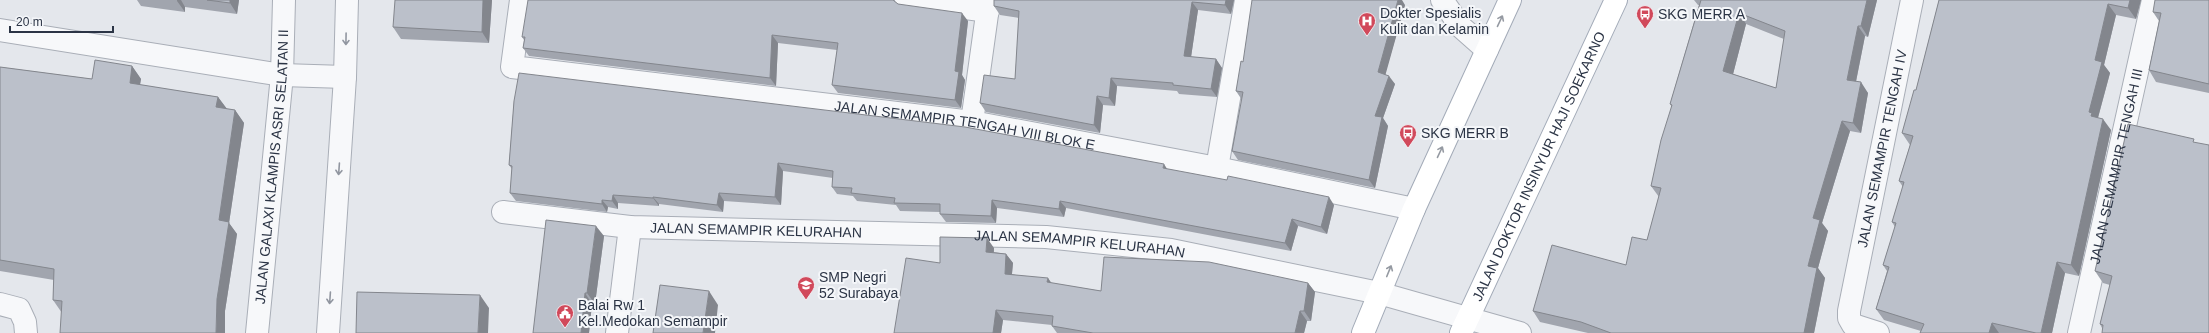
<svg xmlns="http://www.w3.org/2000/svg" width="2209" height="333" font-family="Helvetica,sans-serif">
<rect width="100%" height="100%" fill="#e4e7ec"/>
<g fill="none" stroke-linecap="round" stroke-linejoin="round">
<g stroke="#a9aeb7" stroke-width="24">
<g id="street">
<path id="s1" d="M521 0 512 67 972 122 1217 168 1414 209"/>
<path d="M906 0 988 11"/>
<path d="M1442 0 1461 27 1487 50"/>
<path d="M0 30 282 75 345 77"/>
<path d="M972 122 989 0"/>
<path d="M1217 168 1246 0"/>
<path id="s2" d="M503 212 630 227 1046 237 1171 250 1379 293 1520 333"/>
<path d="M0 304 19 309 25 322 26 333"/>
<path id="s3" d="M257 333 282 75 284 0"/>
<path d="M328 333 345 77 347 0"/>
<path d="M617 333 630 227"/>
<path id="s4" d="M1878 333 1853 325 1849 318V311L1912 0"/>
<path id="s5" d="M2079 333 2153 0"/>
</g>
</g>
<g stroke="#a3abb8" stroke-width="24">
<g id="primary">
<path d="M1363 333 1414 209 1510 0"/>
<path id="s6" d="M1461 333 1616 0"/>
</g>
</g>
<use href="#street" stroke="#f7f8fa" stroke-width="22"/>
<use href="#primary" stroke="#fff" stroke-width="22"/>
</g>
<path fill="#a1a5ae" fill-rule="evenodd" d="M137 0H239L237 14 185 7V12L141 6Z
M492 0 489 43 401 39 393 27Z
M994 0H1234L1231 14 1198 10 1191 57 1216 59 1222 68 1217 97 1179 94 1177 91 1117 86 1115 106 1103 105 1100 133 986 112 980 103 1015 79 1019 18 1000 15 994 6Z
M1694 0H1877L1868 37 1865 36 1856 82 1868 93 1861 133 1850 131 1822 223 1828 231 1818 268 1825 278 1814 333H1588L1540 322 1533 311 1626 265 1647 240 1659 197 1651 186 1672 107 1670 104 1699 5H1698ZM1746 24 1784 39 1776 88 1733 74Z
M1939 0H2141L2136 19 2116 15 2104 65 2110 73 2098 118 2111 130 2079 276 2065 273 2052 333H1920L1921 331 1884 320 1876 309 1887 271 1883 265 1895 227 1892 222 1903 187 1899 181 1910 145 1902 133 1916 90Z
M2209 0V93L2156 82 2149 70 2159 21 2153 12Z
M894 1 898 4 968 21 962 75 965 80 961 108 838 93 832 85 837 50 778 43 776 86 529 56 523 48 524 40 522 37Z
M1405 5 1385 74 1395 84 1383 118 1388 126 1375 188 1238 160 1232 151 1242 100 1236 91 1243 62Z
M132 66 141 79 140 85 218 97 227 109 235 110 244 123 229 223 237 234 225 311 62 313 53 300 54 280 0 271V67L92 79Z
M514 101 1167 169 1334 205 1327 234 1298 226 1291 251 1066 208 1064 217 997 208 996 223 946 222 940 214V212L900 211 896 205 857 201 853 196 837 194 832 187 833 178 783 171 781 205 724 201 723 212 659 204V206L618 203V209L608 207 607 212 516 201 510 193 512 169 509 165Z
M2194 139 2102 328 2100 324 2110 285 2103 283 2095 271Z
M604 236 595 304H592L589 333H533Z
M994 248V252L1006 254 1013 263 1012 274 1051 283 1101 291 1308 283 1315 292 1311 321H1307L1304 333H1057L1052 326V325L1003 320 1001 333H894L940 263Z"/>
<path fill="#83868d" d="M177 0H181L185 7V12L177 1Z
M230 0H239L237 14 230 3Z
M483 0H492L489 43 482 32Z
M1226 0H1234L1231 14 1225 5Z
M1398 0H1402L1405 5 1384 80 1378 72Z
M1867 0H1877L1868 37 1861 26Z
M2130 0H2141L2136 19 2128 8Z
M1192 2 1198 10 1190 64 1184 56Z
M2108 4 2116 15 2104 65 2110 73 2097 121 2091 116 2089 112 2095 60Z
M962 13 968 21 962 75 965 80 961 108 955 100V71Z
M1739 13 1746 24 1731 82 1723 71Z
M1858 26 1865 36 1854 91 1847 80Z
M772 35 778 43 776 86 770 78Z
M1216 59 1222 68 1217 97 1211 89Z
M132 66 141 79 138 95 130 83Z
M1389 76 1395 84 1383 118 1388 126 1375 188 1369 180 1375 116Z
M1111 78 1117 86 1115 106 1109 98Z
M1861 82 1868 93 1861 133 1853 123Z
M1097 96 1103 105 1100 133 1094 125Z
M218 97 227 109 216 107Z
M235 110 244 123 229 223 237 234 225 311V333H216L219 220Z
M2103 119 2111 130 2079 276 2071 265Z
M1842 121 1850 131 1822 223 1828 231 1818 268 1825 278 1814 333H1804L1808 266 1813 218Z
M778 163 783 171 781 205 775 197Z
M1164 164 1169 172 1163 168Z
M719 193 724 201 723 212 717 205Z
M613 195 618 203V209L612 201Z
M653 197 659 204V206L653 198Z
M1329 197 1334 205 1327 234 1321 227Z
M602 200 608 207 607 212 602 204Z
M992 200 997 208 996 223 991 216Z
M1060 201 1066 208 1064 217 1059 209Z
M1292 219 1298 226 1291 251 1285 243Z
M596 226 604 236 595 304 587 293Z
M987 238 994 248 993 261 986 252Z
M1006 254 1013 263 1011 283 1005 274Z
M2057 262 2065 273 2052 333H2041Z
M1048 278 1055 288 1047 282Z
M1308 283 1315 292 1311 321 1304 311Z
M709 291 718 305 715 333H703Z
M585 293 592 304 589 333H581Z
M480 295 489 308 488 333H478Z
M996 310 1003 320 1001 333H993Z
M1300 311 1307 321 1304 333H1295Z
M1992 323 1999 333H1989Z"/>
<path fill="#bbc0ca" stroke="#83868d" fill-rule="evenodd" d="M207 0H230V3Z
M395 0H483L482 32 393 27Z
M528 0H893L898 4 962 13 955 71 959 72 955 100 832 85 838 43 772 35 770 78 523 48 525 37H522Z
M994 0H1226L1225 5 1192 2 1184 56 1216 59 1211 89 1173 85V83L1111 78 1109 98 1097 96 1094 125 980 103 984 75 1015 79 1019 11 994 6Z
M1252 0H1398L1378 72 1389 76 1375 116 1382 117 1369 180 1232 151 1243 92 1236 91 1241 61 1243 62Z
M1701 0H1867L1861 26H1858L1847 80 1861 82 1853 123 1842 121 1813 218 1820 220 1808 266 1817 268 1804 333H1611L1581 322 1533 311 1552 245 1626 265 1632 237 1647 240 1661 188 1651 186 1661 140 1672 105 1670 104ZM1739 13 1785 31 1776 88 1723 71Z
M1939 0H2130L2128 8 2108 4 2095 60 2102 62 2089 112 2092 113 2091 116 2103 119 2071 265 2057 262 2041 333H2036L1992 323 1989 333H1920L1924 324 1876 309 1889 267 1883 265 1896 223 1892 222 1904 182 1899 181 1913 136 1902 133 1914 90H1916Z
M2155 0H2209V84L2149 70 2161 13 2153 12Z
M95 60 132 66 130 83 218 97 216 107 235 110 219 220 229 222 217 299 216 333H60L62 301 53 300 54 269 0 260V67L92 79Z
M519 73 965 127 1164 164 1163 168 1227 180 1228 176 1329 197 1321 227 1292 219 1285 243 1060 201 1059 209 992 200 991 216 940 214V204L894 203 895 198 851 193 852 188 832 187 833 171 778 163 775 197 719 193 717 205 653 197V198L613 195 612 201 602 200V204L510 193 512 166 509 165 514 101Z
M2128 124 2194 139 2193 142 2209 145V333H2102L2103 325 2100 324 2112 276 2095 271Z
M546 220 596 226 587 293H585L581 333H533Z
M940 237 987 238 986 252 1006 254 1005 274 1048 278 1047 282 1101 291 1104 257 1209 262 1308 283 1304 311H1300L1295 333H1093L1052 326 1053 316 996 310 993 333H894L906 258 940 263Z
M660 285 709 291 703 333H653Z
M357 292 480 295 478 333H356Z"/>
<defs><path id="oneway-shaft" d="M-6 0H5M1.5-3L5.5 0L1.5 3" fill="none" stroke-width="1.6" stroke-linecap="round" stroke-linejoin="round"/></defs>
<g stroke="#959aa2">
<use href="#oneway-shaft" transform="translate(1500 21) rotate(-65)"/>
<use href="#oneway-shaft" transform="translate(1440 152) rotate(-65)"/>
<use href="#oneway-shaft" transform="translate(1389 271) rotate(-68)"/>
</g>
<g stroke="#9196a0">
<use href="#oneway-shaft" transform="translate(346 39) rotate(91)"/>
<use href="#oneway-shaft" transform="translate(339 169) rotate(94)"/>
<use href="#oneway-shaft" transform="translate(330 298) rotate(94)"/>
</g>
<defs>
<g id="bus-pin" transform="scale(0.9)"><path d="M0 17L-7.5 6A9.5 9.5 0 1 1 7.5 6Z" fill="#d1495b" stroke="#f4f6f9"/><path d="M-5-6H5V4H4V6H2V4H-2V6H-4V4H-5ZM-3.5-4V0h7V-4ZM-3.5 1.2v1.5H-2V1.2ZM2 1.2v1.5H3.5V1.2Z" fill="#fff"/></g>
<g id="hospital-pin" transform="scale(0.9)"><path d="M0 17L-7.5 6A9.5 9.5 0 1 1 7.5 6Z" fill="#d1495b" stroke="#f4f6f9"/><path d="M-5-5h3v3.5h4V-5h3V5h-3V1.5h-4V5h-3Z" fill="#fff"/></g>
<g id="school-pin" transform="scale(0.9)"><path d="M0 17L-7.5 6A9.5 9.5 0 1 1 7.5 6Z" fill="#d1495b" stroke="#f4f6f9"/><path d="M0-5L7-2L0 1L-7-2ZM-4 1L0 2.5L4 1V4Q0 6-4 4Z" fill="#fff"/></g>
<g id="civic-pin" transform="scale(0.9)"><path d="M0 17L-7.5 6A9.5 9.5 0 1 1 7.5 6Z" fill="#d1495b" stroke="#f4f6f9"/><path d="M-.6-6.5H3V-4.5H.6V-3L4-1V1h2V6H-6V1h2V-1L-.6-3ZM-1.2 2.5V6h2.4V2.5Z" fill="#fff"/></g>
</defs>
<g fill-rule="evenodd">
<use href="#bus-pin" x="1645" y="14"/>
<use href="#hospital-pin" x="1367" y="21"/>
<use href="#bus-pin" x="1408" y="133"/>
<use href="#school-pin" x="806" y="285"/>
<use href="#civic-pin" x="565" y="313"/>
</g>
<g text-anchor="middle" stroke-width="4" stroke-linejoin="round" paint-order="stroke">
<g font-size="14" fill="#2b3445" stroke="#f4f6f9" text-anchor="start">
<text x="1380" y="18">Dokter Spesialis<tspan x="1380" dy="16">Kulit dan Kelamin</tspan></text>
<text x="1658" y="19">SKG MERR A</text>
<text x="1421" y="138">SKG MERR B</text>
<text x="819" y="282">SMP Negri<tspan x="819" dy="16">52 Surabaya</tspan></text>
<text x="578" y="310">Balai Rw 1<tspan x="578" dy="16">Kel.Medokan Semampir</tspan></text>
</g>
<g font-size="14" fill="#2b3445" stroke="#f4f6f9">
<text dy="5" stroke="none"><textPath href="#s1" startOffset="524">JALAN SEMAMPIR TENGAH VIII BLOK E</textPath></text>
<text dy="5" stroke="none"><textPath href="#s4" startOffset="207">JALAN SEMAMPIR TENGAH IV</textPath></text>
<text dy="5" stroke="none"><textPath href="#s6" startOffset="184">JALAN DOKTOR INSINYUR HAJI SOEKARNO</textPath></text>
<text dy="5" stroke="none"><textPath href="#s5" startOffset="171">JALAN SEMAMPIR TENGAH III</textPath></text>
<text dy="5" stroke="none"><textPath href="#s3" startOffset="167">JALAN GALAXI KLAMPIS ASRI SELATAN II</textPath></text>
<text dy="5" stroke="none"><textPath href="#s2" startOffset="254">JALAN SEMAMPIR KELURAHAN</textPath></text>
<text dy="5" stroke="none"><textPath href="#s2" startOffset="578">JALAN SEMAMPIR KELURAHAN</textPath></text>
</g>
</g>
<path d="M10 26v6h103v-6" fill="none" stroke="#2b3445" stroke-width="2"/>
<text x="16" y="26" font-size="12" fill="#2b3445" stroke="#f4f6f9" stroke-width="3" paint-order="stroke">20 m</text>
</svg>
